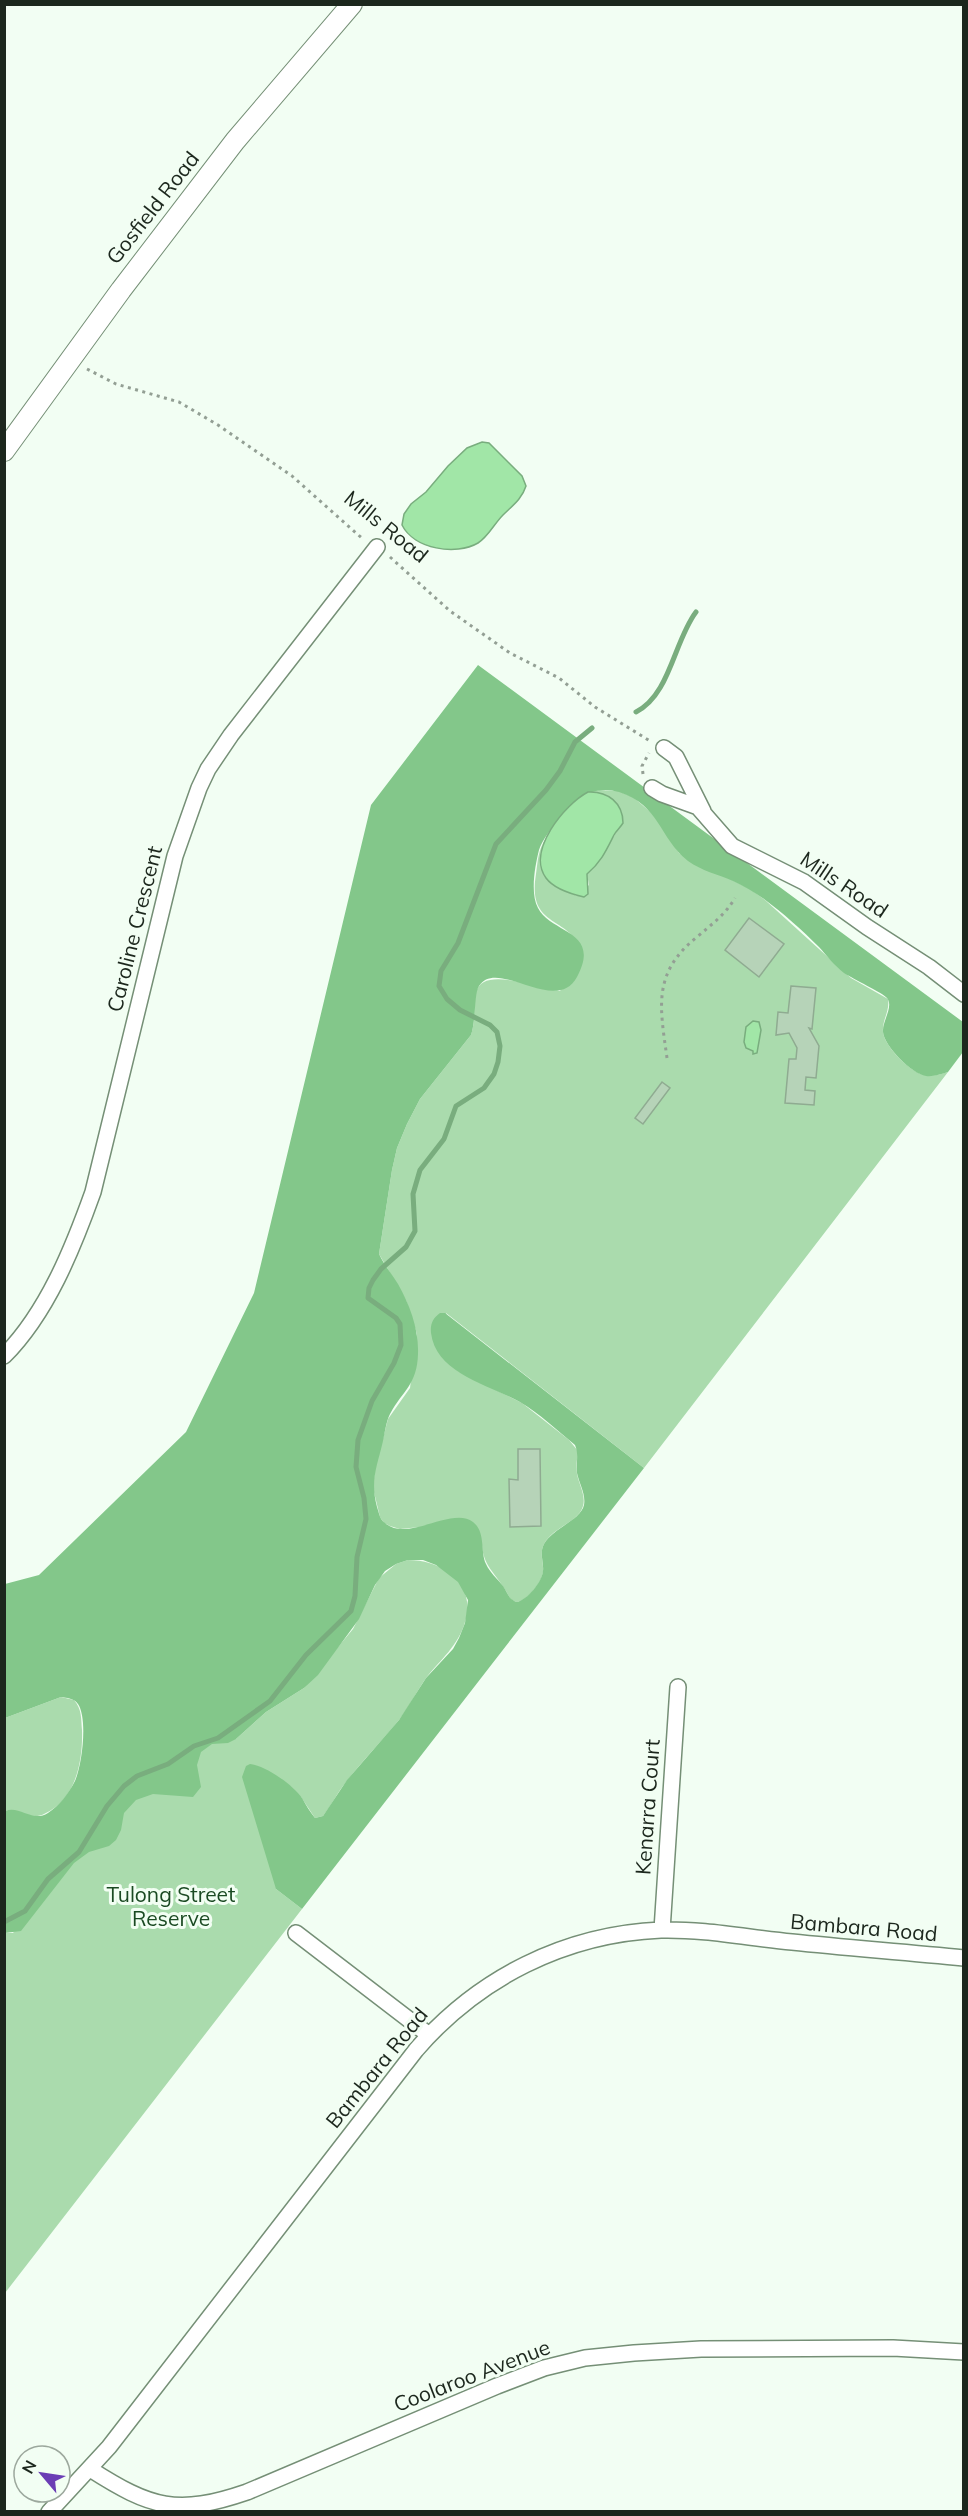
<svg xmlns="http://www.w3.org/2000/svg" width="968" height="2516" font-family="Mulish,sans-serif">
<rect width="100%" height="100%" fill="#f2fef3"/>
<path fill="#aadbad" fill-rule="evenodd" d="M599 790 618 791 633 797 655 816 679 853 750 889 765 900 851 978 888 999C890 1011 882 1020 883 1032 884 1046 911 1073 925 1075 932 1077 941 1074 948 1072L644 1468 446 1313 458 1371 522 1403 569 1440 578 1451C577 1459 576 1466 577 1474 579 1484 586 1496 583 1506 579 1522 553 1527 544 1544 539 1554 544 1562 543 1572 542 1582 527 1601 517 1602 509 1600 509 1595 504 1588 495 1573 483 1565 482 1545L420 1527 400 1529 390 1526 384 1523 380 1517 373 1488 375 1469 388 1419 410 1388 417 1334 406 1300 379 1254 392 1170 397 1148 407 1124 420 1099 471 1035C476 1020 473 1007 476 993 482 964 540 990 560 991L583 952C568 914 527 929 536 874 538 860 538 850 546 838 535 871 547 883 577 896L589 885 587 874C604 860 609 840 623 823L621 811 595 792H588ZM749 918 784 944 759 976 725 950Z
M408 1560C443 1560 477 1584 465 1622 458 1646 441 1659 426 1678 417 1691 409 1707 399 1720 382 1741 362 1761 346 1782 337 1793 331 1806 323 1816L315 1818 301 1797 276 1889 302 1909 5 2293V1933H13L214 1684 236 1739 266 1712 304 1688 353 1629 379 1578 396 1564Z
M61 1697 74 1700C82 1709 81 1719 82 1730 83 1761 76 1800 44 1814 31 1821 18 1808 5 1811V1718Z"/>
<path fill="#83c78a" d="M478 665 963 1022V1052L948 1072C941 1074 933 1077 926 1076 912 1074 884 1046 883 1032 882 1021 894 1007 887 998 883 993 853 979 844 973 834 965 827 956 819 947 802 930 783 913 764 899 754 892 744 886 733 881 717 874 702 871 688 861 659 838 660 805 619 792 593 784 573 800 558 819 552 828 542 840 539 850 535 866 530 893 538 908 551 934 602 930 577 977 556 1016 497 957 479 986 474 993 476 1021 471 1035L420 1099 407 1124 397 1148 392 1170 379 1254C384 1265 392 1274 398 1284 410 1305 419 1330 418 1354 417 1385 403 1390 390 1414 386 1422 385 1432 383 1441 377 1467 370 1480 377 1507 379 1513 380 1520 385 1523 407 1543 452 1506 473 1522 486 1532 480 1551 486 1564 490 1573 497 1578 503 1586 508 1593 508 1599 517 1602 527 1600 542 1582 543 1571 544 1561 539 1554 544 1544 553 1528 581 1520 584 1505 586 1494 579 1483 577 1473 576 1463 579 1454 575 1445 558 1431 539 1413 520 1402 490 1385 436 1374 431 1333 430 1324 433 1318 440 1313H445L644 1468 302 1909 276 1889 242 1777 246 1766 250 1764C266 1766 292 1784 302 1798 306 1805 310 1812 315 1818L323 1816 347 1780 399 1720 426 1678 453 1649 459 1638 465 1623 468 1600 458 1582 436 1565 423 1560H408L396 1564 385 1571 375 1585 359 1619 318 1675 304 1688 266 1712 236 1739 228 1743 212 1744 201 1752 197 1765 201 1787 193 1797 153 1794 136 1800 124 1813 121 1830 116 1840 109 1846 89 1852 74 1863 21 1931 5 1933V1811C20 1805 32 1823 48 1813 59 1806 69 1793 75 1781 82 1765 88 1719 78 1704 74 1698 67 1698 61 1697L5 1718V1584L39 1575 186 1432 254 1293 371 805Z"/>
<path fill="#a1e6a7" stroke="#79ad7e" stroke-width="1.5" d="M482 442 489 443 522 476 526 486C522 499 512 506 503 515 494 524 488 537 478 543 456 556 414 549 402 525L404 514 411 504 426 492 448 466 467 448Z
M588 792C608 791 623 803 623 823 620 828 616 831 614 835 606 851 601 862 587 874L588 894 584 897C571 894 554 889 546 878 526 851 565 804 588 792Z
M753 1021 759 1022 761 1030 757 1053 753 1054V1051L746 1048 744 1042 746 1027Z"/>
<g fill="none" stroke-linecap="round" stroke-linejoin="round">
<path stroke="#79ad7e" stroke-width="5" d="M636 712C670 695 674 641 696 612
M4 1922 25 1911 48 1879 79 1852 107 1806 124 1786 137 1776 168 1764 194 1746 218 1738 270 1701 306 1655 351 1611 355 1596 357 1557 366 1519 364 1498 356 1467 358 1440 372 1401 394 1363 401 1345 400 1324 396 1318 368 1298 369 1288 373 1280 381 1269 406 1247 415 1231 413 1194 420 1170 444 1139 456 1106 484 1088 494 1074 498 1062 500 1046 497 1032 490 1025 460 1010 447 999 439 986 441 971 458 943 496 844 546 790 560 771 575 742 592 728"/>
</g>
<path fill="#b6d3b8" stroke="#8fab91" stroke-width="1.5" d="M749 918 784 944 759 977 725 950Z
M791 986 816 988 812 1029 809 1028 819 1046 816 1078 806 1077 805 1090 815 1091 814 1105 785 1103 789 1059H796L797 1048 789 1033 776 1035 778 1012 788 1013Z
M662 1082 670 1088 643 1124 635 1118Z
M518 1449H540L541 1526 510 1527 509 1479 518 1480Z"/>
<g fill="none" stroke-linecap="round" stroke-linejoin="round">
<g stroke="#758f76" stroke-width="18">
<path id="minor" d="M664 748 676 757 703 811
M652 788 662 794 698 807 732 846 804 882 867 927 929 967 964 994
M4 1356C47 1313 73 1248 93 1192L175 856 199 788 208 769 231 735 377 547
M662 1930 678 1687
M296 1933 429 2035
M90 2469C151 2508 177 2516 247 2492L497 2386 544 2368 585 2358 634 2353 701 2349 893 2348 964 2352
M49 2512 109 2447 416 2050C478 1978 565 1934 661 1930 704 1929 749 1938 792 1942 849 1948 906 1952 964 1958"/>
</g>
<g stroke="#758f76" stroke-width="22">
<path id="tertiary" d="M4 451 121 290 235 141 352 4"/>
</g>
<path stroke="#939f94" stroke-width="3" stroke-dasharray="3 4.5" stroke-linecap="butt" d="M87 369 116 384 179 402 218 425 292 476 364 540
M390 557 450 611 510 653 559 678 595 707 650 741
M643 774 642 766 649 753
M667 1058C660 1007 652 973 697 937 712 924 725 915 735 898"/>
<use href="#minor" stroke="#fff" stroke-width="15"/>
<use href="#tertiary" stroke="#fff" stroke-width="20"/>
</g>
<g text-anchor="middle" stroke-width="6" stroke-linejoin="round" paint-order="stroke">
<g font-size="21" fill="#1c271d" stroke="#f2fef3">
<text transform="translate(153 208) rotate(-52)" y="7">Gosfield Road</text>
<text transform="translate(386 527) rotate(39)" y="7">Mills Road</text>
<text transform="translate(844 885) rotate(34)" y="7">Mills Road</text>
<text transform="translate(135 929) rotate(-76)" y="7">Caroline Crescent</text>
<text transform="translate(648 1807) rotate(-86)" y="7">Kenarra Court</text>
<text transform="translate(864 1928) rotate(5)" y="7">Bambara Road</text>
<text transform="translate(377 2068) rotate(-51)" y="7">Bambara Road</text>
<text transform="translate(472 2376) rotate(-21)" y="7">Coolaroo Avenue</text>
</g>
<g font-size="21" fill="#1a4a22" stroke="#f2fef3">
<text x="171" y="1902">Tulong Street<tspan x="171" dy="24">Reserve</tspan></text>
</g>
</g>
<rect width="968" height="2516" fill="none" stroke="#1c271d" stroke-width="12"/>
<g transform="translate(42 2474) rotate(299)"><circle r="28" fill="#f2fef3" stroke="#9ca89d" stroke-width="1.5"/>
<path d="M0-4.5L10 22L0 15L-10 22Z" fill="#6b3db5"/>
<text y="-9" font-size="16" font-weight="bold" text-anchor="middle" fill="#1c271d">N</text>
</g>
</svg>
